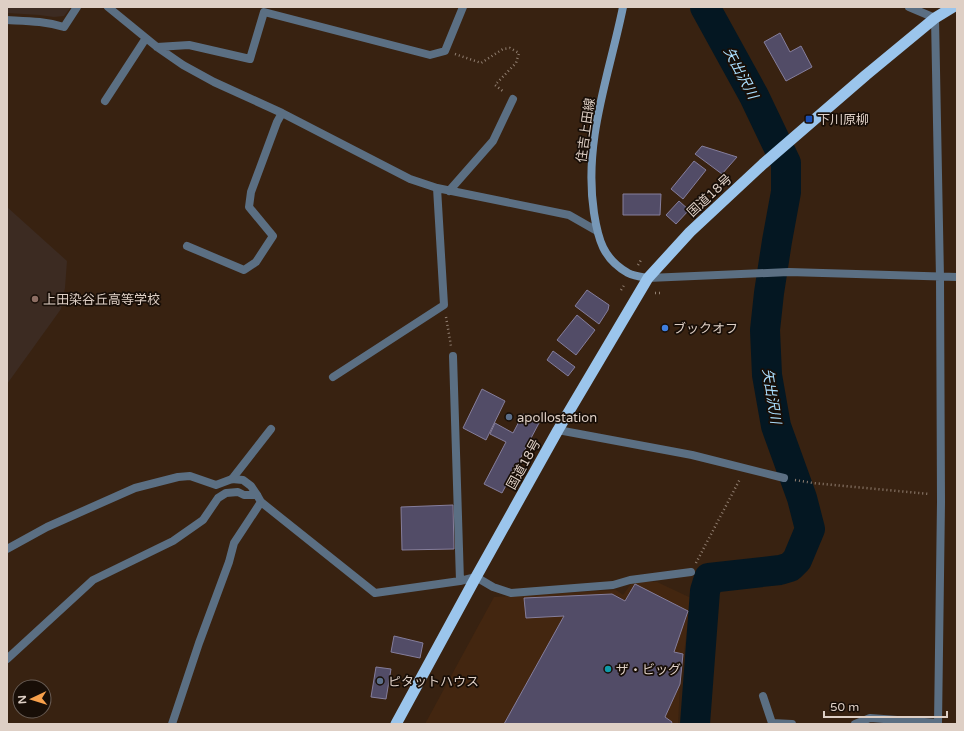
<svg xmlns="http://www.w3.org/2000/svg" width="964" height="731" font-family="'Varela Round','Noto Sans JP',sans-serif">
<rect width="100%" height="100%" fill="#382211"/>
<path fill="#432610" d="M633 581 657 582 691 598 680 684 678 724H425L494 597 616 590 623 595Z"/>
<path fill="#3c2b22" d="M7 7H71L64 16 54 17 39 15 7 13Z
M7 207 67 261 65 288 61 309 7 384Z"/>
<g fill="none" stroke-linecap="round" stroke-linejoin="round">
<path stroke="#041722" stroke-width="30" d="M695 724 705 591 709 578 780 570 790 567 797 560 810 529 802 498 776 426 767 375 765 330 769 293 777 241 786 192V163L754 96 705 7"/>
</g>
<path fill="#524c67" stroke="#857e9c" d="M780 33 790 52 801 46 812 67 786 81 764 42Z
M702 146 737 157 722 174 695 154Z
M694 161 706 170 683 199 671 189Z
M623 194H661L660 215H623Z
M679 201 689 210 676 224 666 215Z
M587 290 609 305 608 310 599 324 575 306Z
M577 315 595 330 576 355 557 340Z
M553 351 575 367 568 376 547 360Z
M482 389 505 401 486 440 463 428Z
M523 414 539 423 502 493 484 484 506 442 490 434 495 423 513 433Z
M453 505 454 549 402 550 401 507Z
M635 584 688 611 674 652 683 654 680 684 665 717 672 722 671 724H504L564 616 526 618 524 598 612 594 625 601Z
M394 636 423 643 420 658 391 652Z
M376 667 391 669 386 699 371 697Z"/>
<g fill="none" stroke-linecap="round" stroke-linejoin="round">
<path stroke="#917f71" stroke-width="2.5" stroke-dasharray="1 3" stroke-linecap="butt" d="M455 54 481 63 503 49 510 48 519 53 516 63 495 85 504 92
M638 265 641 260
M621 290 625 284
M655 293H662
M446 317 451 346
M795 480 813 483 929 494
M696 563 740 479"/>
<path stroke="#5b6f83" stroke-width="8" d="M7 549 47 527 135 488 178 477 190 476 216 485 232 479 243 480 251 486 257 495
M476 577 493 587 511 593 613 585 630 580 691 572"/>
<path stroke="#5b6f83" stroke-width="8" d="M108 7 157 47 183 65 214 82 282 113 410 179 437 188 569 215 597 231
M909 7 935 18 940 278 941 502 938 724
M7 20C26 21 45 21 64 27L77 7
M157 47 189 45 250 59 264 12 430 55 445 51 463 7
M105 101 146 38
M449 191 493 141 513 99
M187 246 244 270 256 262 273 236 249 207 251 192 277 122 282 113
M648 278 789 272 957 277
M453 356 460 581
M333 377 444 305 437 188
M558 430 692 455 784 478
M232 479 271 429
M7 659 93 580 173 541 203 520 218 498 226 493 238 492 244 495H257L261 502 375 593 460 581 476 577
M763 696 772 723 792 724
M172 724 199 643 229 562 234 543 261 502
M855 724 870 718 938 723"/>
<path stroke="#7798b7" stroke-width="8" d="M623 7C609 76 583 141 594 213 598 239 603 259 628 273 634 276 642 277 648 278"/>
<path stroke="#9bc5ec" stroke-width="11" d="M396 724 476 577 558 430 648 278 690 232 763 164 866 75 935 18 953 7"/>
</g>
<rect fill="#1a4fb4" stroke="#180e07" stroke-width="1.5" x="805" y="115" width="8" height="8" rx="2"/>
<circle fill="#8d6e63" stroke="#180e07" stroke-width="1.5" cx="35" cy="299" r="4"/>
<circle fill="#3f7fe0" stroke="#180e07" stroke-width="1.5" cx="665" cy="328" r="4"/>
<g fill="#5c6f8a" stroke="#180e07" stroke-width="1.5">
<circle cx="509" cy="417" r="4"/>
<circle cx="380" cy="681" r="4"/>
</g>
<circle fill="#0f9aa8" stroke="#180e07" stroke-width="1.5" cx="608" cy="669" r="4"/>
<g text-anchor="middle" stroke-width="3.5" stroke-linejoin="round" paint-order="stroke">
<g font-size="13" fill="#decfc5" stroke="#180e07" text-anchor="start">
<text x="817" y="124">下川原柳</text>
<text x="43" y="304">上田染谷丘高等学校</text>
<text x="673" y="333">ブックオフ</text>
<text x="517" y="422">apollostation</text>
<text x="616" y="674">ザ・ビッグ</text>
<text x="388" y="686">ピタットハウス</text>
</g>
<g font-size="13" fill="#decfc5" stroke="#180e07">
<text transform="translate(585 130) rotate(-82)" y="5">住吉上田線</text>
<text transform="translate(709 195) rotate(-43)" y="5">国道18号</text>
<text transform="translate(523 464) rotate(-61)" y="5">国道18号</text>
</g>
<g font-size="14" font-style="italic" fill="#aadefe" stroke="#180e07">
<text transform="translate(741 73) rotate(62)" y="5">矢出沢川</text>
<text transform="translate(772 396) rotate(81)" y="5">矢出沢川</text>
</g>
</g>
<rect width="964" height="731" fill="none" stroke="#decfc5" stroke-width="16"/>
<g transform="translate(32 699) rotate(266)"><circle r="19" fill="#180e07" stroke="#675b53"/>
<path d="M0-3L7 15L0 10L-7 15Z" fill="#f8a04b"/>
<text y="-6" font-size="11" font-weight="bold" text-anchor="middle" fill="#decfc5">N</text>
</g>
<path d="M824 711v6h123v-6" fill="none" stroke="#decfc5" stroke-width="2"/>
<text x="830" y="711" font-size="12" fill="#decfc5" stroke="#180e07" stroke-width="3" paint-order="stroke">50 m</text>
</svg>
